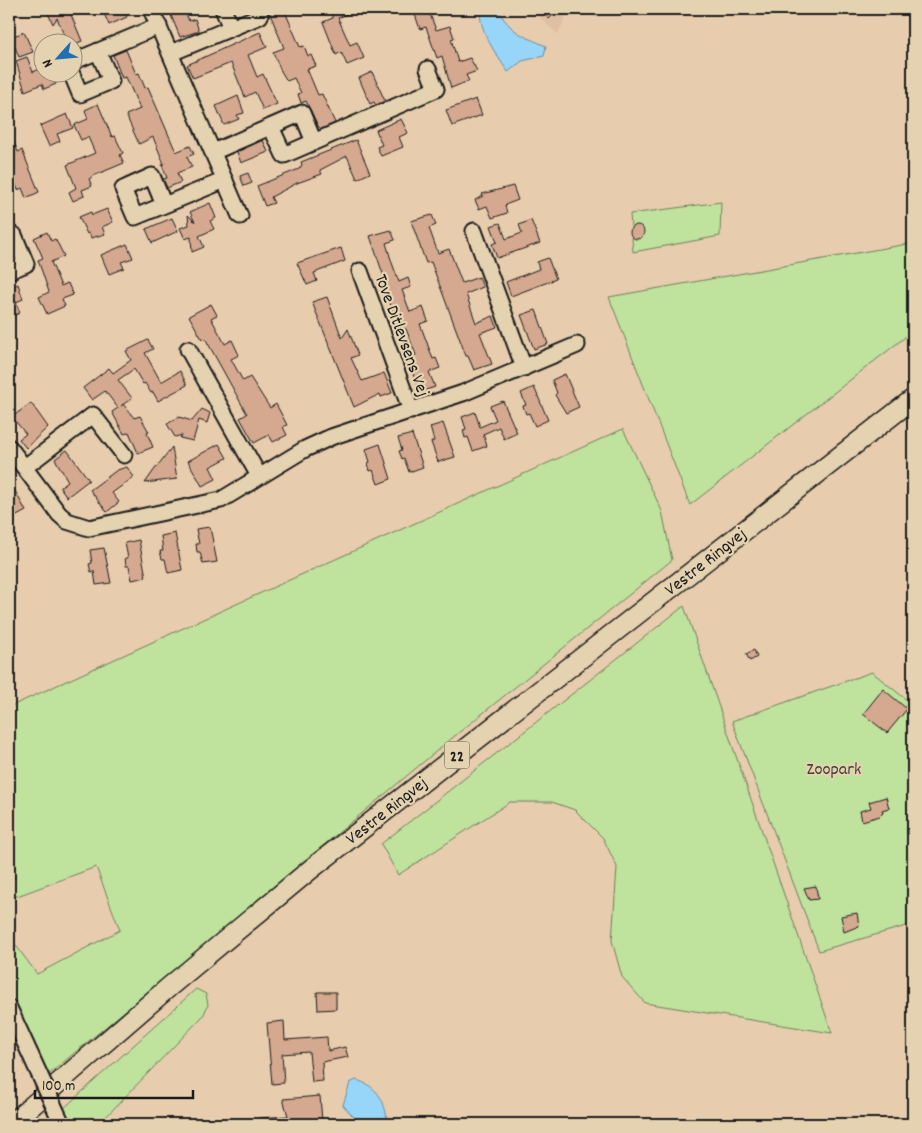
<svg xmlns="http://www.w3.org/2000/svg" width="922" height="1133" font-family="Dekko,sans-serif">
<rect width="100%" height="100%" fill="#e7cdad"/>
<filter id="ink" filterUnits="userSpaceOnUse"><feTurbulence type="fractalNoise" baseFrequency=".02" numOctaves="2"/><feDisplacementMap in="SourceGraphic" scale="10" xChannelSelector="R" yChannelSelector="G"/><feConvolveMatrix kernelMatrix="1 2 1 2 8 2 1 2 1" color-interpolation-filters="sRGB"/></filter>
<g filter="url(#ink)">
<path fill="#debfa1" d="M530 9H569L558 34Z"/>
<path fill="#bfe29c" stroke="#6e7f5c" d="M721 202 720 236 633 252 630 214Z
M913 243V331L690 505 609 297Z
M623 429 662 511 672 560 451 739 48 1075 9 994V936L37 974 120 930 96 867 9 899V882L15 879 9 852V707Z
M684 606 832 1033 645 1003 622 977 612 941 617 867 603 838 575 810 552 802H510L398 875 381 844Z
M872 672 913 705V924L819 951 732 721Z
M196 989 206 994 208 1005 203 1016 99 1124H70L63 1109Z"/>
<path fill="#98d6f9" stroke="#668ca1" d="M480 9H497C512 33 521 35 546 46L544 56 522 61 508 72C496 54 479 31 480 9Z
M356 1080C377 1086 384 1099 387 1119L381 1124H360L343 1105 350 1083Z"/>
<path fill="#d5a890" stroke="#1c1c1c" d="M46 9 69 10 82 41 72 45V42H67L57 18 53 24Z
M102 9H123L127 17 109 25Z
M179 9H184L189 21 195 19 199 31 180 37 170 13Z
M268 9H284L300 47 304 46 308 56 311 55 316 66 307 69 318 95 322 94 335 123 321 129 318 126 306 101 301 103 298 94 301 93 294 78 287 81 281 71 273 52 284 48Z
M329 9H359L338 18 350 45 357 42 364 58 347 65 341 52 336 55 323 22 333 18Z
M413 9H428L436 30 450 26 454 38 451 39 458 62 470 58 477 71 466 75 469 81 451 88 442 56 437 58 426 27 420 29Z
M539 9H559L549 19Z
M24 32 33 52 19 57 11 37Z
M260 32 267 47 248 55 257 77 263 74 277 104 263 110 255 92 245 97 231 63 193 78 187 65Z
M126 50 136 74 139 73 145 88 148 87 176 152 190 146 194 154 187 157 192 167 177 173 181 182 167 188 163 179 167 178 162 165 164 164 153 137 139 144 126 115 140 109 126 77 122 78 113 55Z
M27 57 33 72 42 68V72H51L56 84 44 89 42 84 25 91 16 61Z
M372 72 385 101 376 105 374 102 370 104 359 78Z
M238 96 244 113 237 115 239 119 224 125 216 106Z
M476 99 482 115 452 126 446 110Z
M98 104 112 137 115 136 123 153 120 155 124 163 93 176 89 179 92 186 82 190 84 196 73 201 69 192 76 188 67 165 95 153 88 137 81 140 74 125 88 119 85 110Z
M67 114 73 128 57 134 60 141 49 146 40 126Z
M401 119 408 133 399 137 403 147 381 156 377 147 382 145 376 130Z
M9 130 18 152 22 150 39 192 26 198 22 188 18 190 9 168Z
M263 140 268 152 241 163 237 152Z
M356 140 370 173 357 179 347 156 320 170 322 174 297 183 271 197 274 203 265 206 257 186 299 169 302 165 301 162Z
M248 173 252 183 244 186 240 176Z
M513 186 518 200 505 205 507 213 492 218 487 206 479 209 475 200 483 196 482 194Z
M210 203 216 218 210 221 214 229 199 236 204 247 192 252 191 237 185 239 180 228 189 225 188 215 195 222 190 212Z
M107 209 113 222 102 227 105 234 91 238 89 233 87 234 79 217 91 212 92 215Z
M432 215 436 225 429 228 438 253 449 249 462 283 479 277 483 287 466 294 476 323 493 316 497 327 480 333 492 364 474 370 468 356H466L431 262 426 263 411 221Z
M172 218 178 231 152 243 146 229Z
M531 220 540 243 497 258 492 244 497 242 491 226 500 223 506 239 522 233 519 225Z
M630 232a7 7 0 1 1 14 0a7 7 0 1 1-14 0Z
M391 230 395 240 386 243 392 263 399 282 408 278 411 287 402 290 410 312 423 307 428 321 420 324 433 359 436 358 440 368 429 372 435 387 420 392 407 359 416 355 406 329 397 333 391 319 395 317 381 278 384 277 370 236Z
M47 232 51 241 55 239 58 244 64 256 51 262 61 286 68 283 73 295 62 299 65 306 47 314 39 297 49 292 38 260 43 258 34 238Z
M127 244 133 258 121 262 124 268 109 274 101 255Z
M341 248 345 261 314 273 317 281 307 285 297 263Z
M548 258 556 279 511 296 506 282 539 269 537 262Z
M18 284 23 299 16 302 20 313 9 317V285L10 288Z
M327 297 342 338 348 329 358 355 351 358 362 381 384 373 392 393 381 397 380 394 354 407 312 302Z
M211 304 217 315 211 318 225 344 232 340 239 355 231 359 243 381 250 377 270 408 276 404 287 425 283 427 287 435 273 442 269 435 254 443 240 418 247 414 205 338 202 339 189 316Z
M536 310 548 344 534 349 521 315Z
M148 340 153 349 145 353 161 382 180 371 187 385 158 401 153 392 151 393 145 383 143 384 134 369 118 380 132 398 121 406 123 404 134 418 140 416 149 432 147 433 153 447 138 453 129 432 124 434 112 412 118 408 105 391 92 400 83 388 109 368 113 373 131 360 126 351Z
M565 374 579 407 566 413 555 395 557 393 552 380Z
M534 387 548 420 535 426 529 413 526 414 523 406 526 405 521 393Z
M503 401 517 433 504 439 499 427 483 434 487 446 473 451 468 437 465 438 463 430 466 429 462 417 475 412 480 427 496 420 490 406Z
M31 403 48 427 26 448 19 439 26 434 12 417Z
M202 409 210 413 207 423 199 420 193 441 180 438 182 435 175 437 167 424 179 417 192 421Z
M443 423 455 457 438 462 431 442 434 441 430 427Z
M412 434 423 467 409 472 404 458 402 459 399 451 402 450 398 438Z
M219 444 227 458 210 467 216 479 202 486 188 461Z
M380 444 391 479 378 484 373 470 370 471 368 463 370 462 366 449Z
M172 447 177 479 145 483 155 469Z
M67 450 89 480 67 497 60 487 68 481 55 459Z
M127 467 134 477 112 493 119 502 107 512 90 490 117 470Z
M9 480 26 511 13 518 9 510Z
M210 527 217 562 203 564 200 552H197L196 544H199L196 529Z
M175 533 182 570 168 573 165 559H162L160 551H163L161 536Z
M139 540 146 577 132 580 129 566H126L125 558H128L125 543Z
M104 548 111 583 96 585 94 571 91 572 89 564 92 563 90 550Z
M754 650 757 657 750 661 746 654Z
M883 689 907 709 887 733 863 714Z
M886 797 889 808 882 810 883 813 880 816 862 821 860 811 871 808 869 802Z
M816 886 818 899 809 900 804 888Z
M857 913 859 926 844 932 841 916Z
M317 992H336V1009L318 1010Z
M284 1021 285 1040 327 1037 328 1051 345 1047 348 1057 322 1062 323 1081 312 1082 309 1052 282 1054 284 1083 272 1084 267 1023Z
M320 1096 322 1121 316 1118V1124H260V1118L288 1116 283 1099Z"/>
<g fill="none" stroke-linecap="round" stroke-linejoin="round">
<g stroke="#1c1c1c" stroke-width="19">
<path id="minor" d="M151 9 240 216
M223 9 231 28
M171 53 260 16 257 9
M72 62 159 26
M71 72 80 94 111 81 98 51
M271 127 284 155 436 89 428 69
M213 152 302 113 314 142
M164 205 152 176 123 189 135 217 225 180
M474 231 524 368
M9 237 14 235 26 264 9 271
M360 271 411 411
M188 349 259 476
M9 447 59 514 67 521 89 528 221 500 305 449 331 437 463 393 577 345
M25 467 93 415 124 455
M9 1008 31 1056"/>
</g>
<g stroke="#1c1c1c" stroke-width="22">
<path id="major" d="M11 1124 169 987 311 869 913 399"/>
</g>
<use href="#minor" stroke="#e5d2b0" stroke-width="15"/>
<use href="#major" stroke="#e5d2b0" stroke-width="19"/>
<g stroke="#1c1c1c" stroke-width="19" stroke-linecap="butt">
<path id="minor-bridge" d="M31 1056 62 1124"/>
</g>
<use href="#minor-bridge" stroke="#e5d2b0" stroke-width="15"/>
</g>
</g>
<g text-anchor="middle" stroke-width="4.5" stroke-linejoin="round" paint-order="stroke">
<rect fill="#e5d2b0" stroke="#585348" stroke-width="1" x="444.5" y="741.5" width="25" height="27" rx="4"/>
<g font-size="16" font-weight="bold" fill="#1c1c1c">
<text x="457" y="761">22</text>
</g>
<g font-size="18" fill="#1c1c1c" stroke="#e5d2b0">
<text transform="translate(403 335) rotate(70)" y="6">Tove Ditlevsens Vej</text>
<text transform="translate(705 561) rotate(-38)" y="6">Vestre Ringvej</text>
<text transform="translate(386 810) rotate(-38)" y="6">Vestre Ringvej</text>
</g>
<g font-size="18" fill="#3d4436" stroke="#e5d2b0">
<text x="834" y="774">Zoopark</text>
</g>
</g>
<rect width="922" height="1133" fill="none" stroke="#e5d2b0" stroke-width="30"/>
<rect x="15" y="15" width="892" height="1103" fill="none" stroke="#1c1c1c" stroke-width="2" filter="url(#ink)"/>
<g transform="translate(58 58) rotate(243)"><circle r="24" fill="#e5d2b0" stroke="#958975"/>
<path d="M0-4L9 19L0 12L-9 19Z" fill="#1f6fb2"/>
<text y="-8" font-size="14" font-weight="bold" text-anchor="middle" fill="#1c1c1c">N</text>
</g>
<path d="M35 1090v8h158v-8" fill="none" stroke="#1c1c1c" stroke-width="2.5"/>
<text x="42" y="1090" font-size="15" fill="#1c1c1c" stroke="#e5d2b0" stroke-width="4" paint-order="stroke">100 m</text>
</svg>
